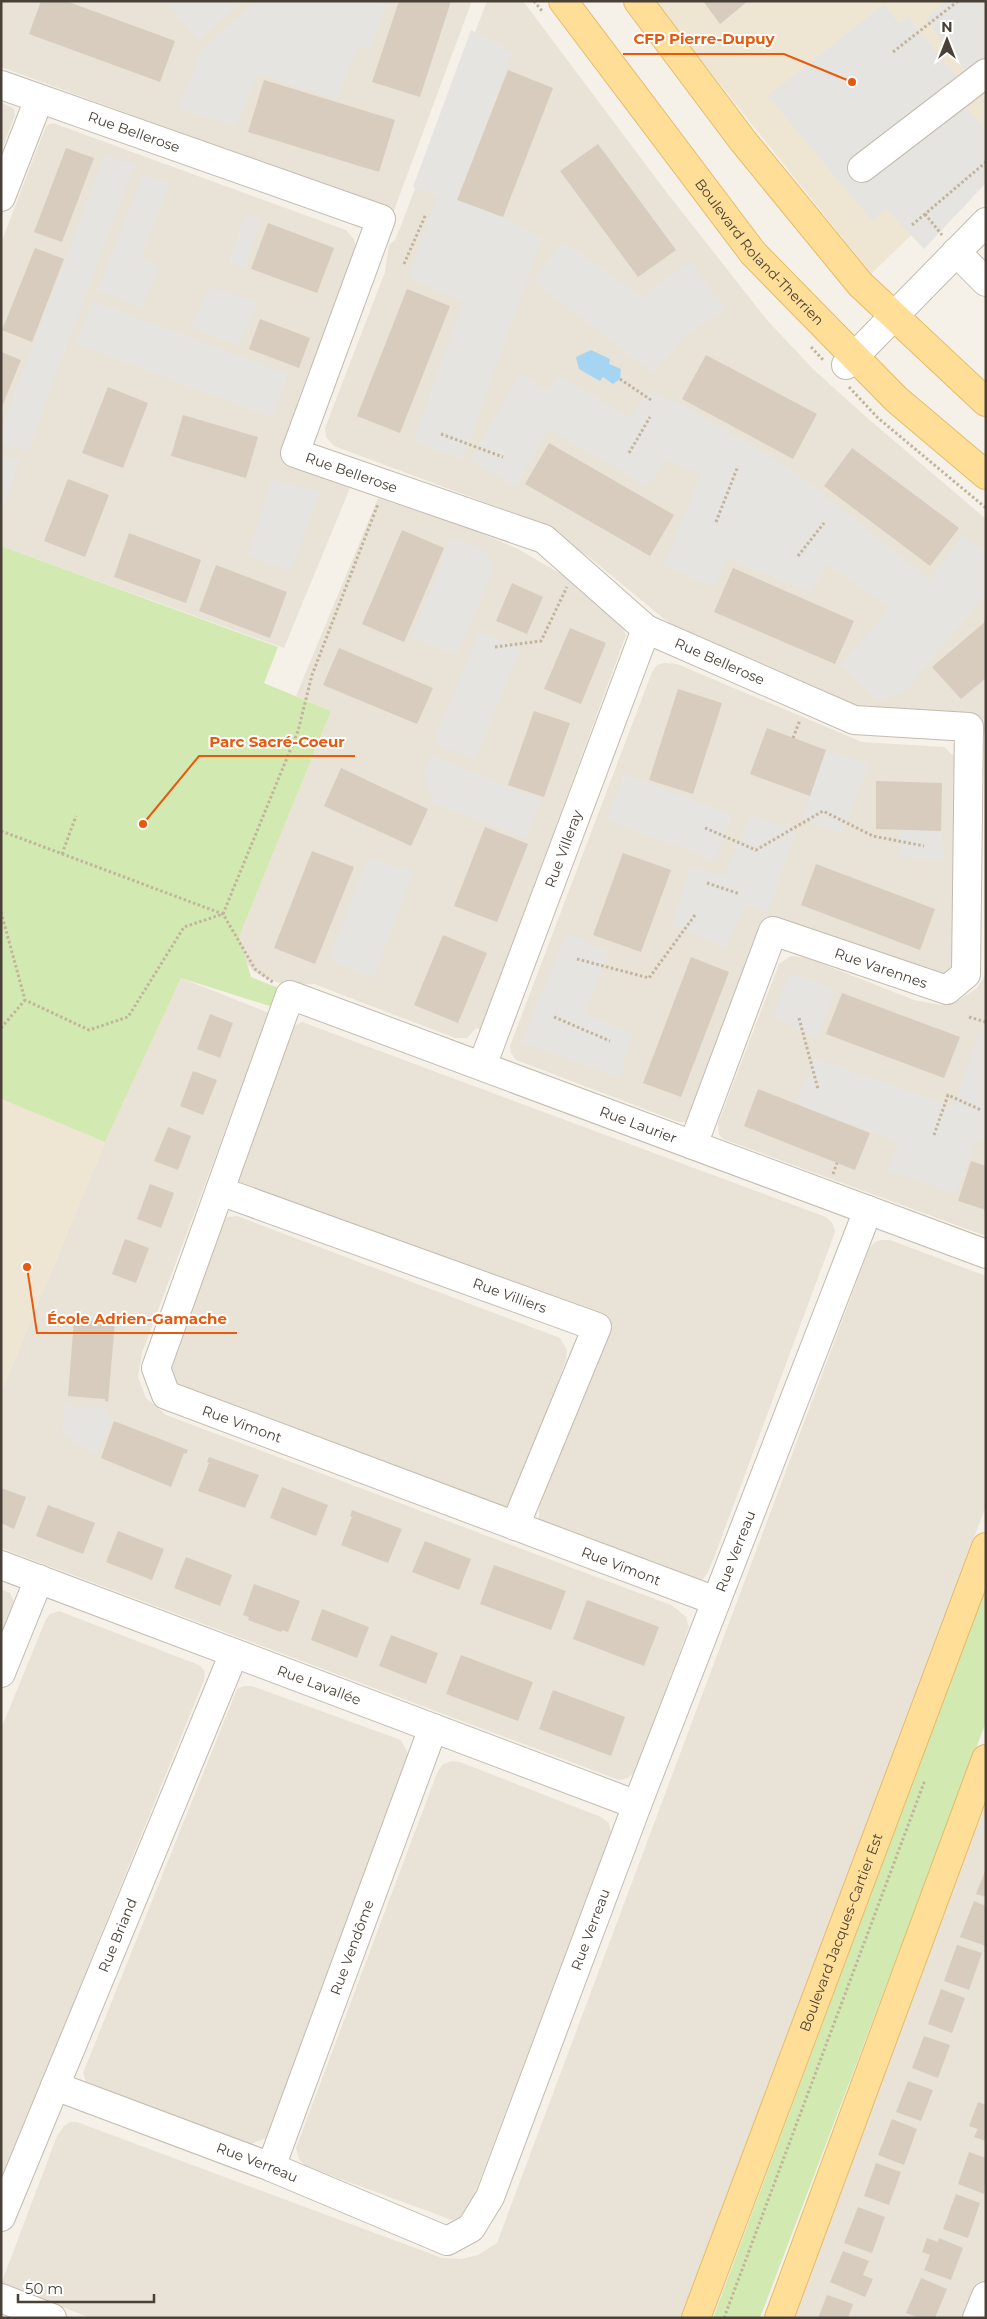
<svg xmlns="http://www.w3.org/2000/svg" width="987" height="2319" font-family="Montserrat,sans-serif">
<rect width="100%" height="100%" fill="#f5f1e9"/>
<path fill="#e9e2d7" d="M1 1H472L390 221 366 201 1 67Z
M487 1H523L664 189 767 320 813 369 865 416 986 519V863V734L974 721 868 713 684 633 663 618 589 557 547 531 503 509 334 446 326 437 325 428 385 272 389 245 395 240 400 228Z
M1 102 14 109 15 115 1 152Z
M53 123 346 230 353 238 356 246 353 261 299 397 293 422 307 468 320 477 350 488 284 648 1 546V243L42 136 47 125Z
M378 498 469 528 518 549 566 577 609 611 622 625 626 635 481 1030 476 1028 467 1038H455L314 984 288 986 263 977 253 971 240 955 239 937 331 711 296 696Z
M664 663 677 664 862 742 944 747 957 759 960 966 940 979 784 927 694 1112 687 1122H679L516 1060 511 1053 510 1046 652 672 657 665Z
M791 956 805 957 914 1000 941 1005 959 1000 977 988 986 974V1236L723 1139 719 1134 718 1123 779 964Z
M181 978 269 1013 142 1353 138 1377 146 1398 166 1415 671 1605 678 1610 686 1617 689 1627 635 1772 628 1778 619 1780 1 1548V1392L105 1142Z
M302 1022 826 1217 833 1224 835 1232 715 1555 707 1574 702 1580 685 1583 543 1528 539 1520V1509L587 1331 242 1188 238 1181 235 1170 293 1027Z
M237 1216 560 1338 567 1350 566 1360 516 1496 509 1505 499 1510 167 1381 172 1348 219 1224 227 1217Z
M882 1240H890L986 1276V1506L682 2318H91L1 2284 57 2136 64 2126 70 2122H77L442 2258 461 2259 478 2255 497 2243 869 1249 875 1242Z
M1 1589 10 1593 14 1602 1 1638Z
M59 1611 199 1665 205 1671 204 1680 1 2182V1729L46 1619 50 1614Z
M243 1686H252L401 1740 409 1756 266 2138 251 2144 86 2082 83 2073 237 1689Z
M451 1761 460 1762 601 1817 609 1823 611 1833 467 2214 460 2219 452 2220 305 2166 299 2159 296 2148 437 1773 442 1765Z
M986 1803V2318H792Z"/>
<path fill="#eee5d3" d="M654 1H986V163L871 274Z
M1 1099 105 1142 1 1392Z"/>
<path fill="#d2e9b1" d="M1 546 278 647 264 683 331 711 239 937 251 977 281 989 276 1008 181 978 105 1142 1 1099Z
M986 1585V1722L760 2318H713Z"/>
<path fill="#e6e4e1" d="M165 1H242L199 40Z
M257 1H376L386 5 370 49 359 46 337 99 259 74 235 126 178 108 201 51Z
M945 1H986V58L967 73 926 19Z
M884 4 899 24 908 17 959 81 964 105 986 131V183L924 249 886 208 873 222 768 96Z
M471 30 513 53 458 200 503 217 542 239 463 459 413 442 463 302 409 278 437 197 413 187Z
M105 155 134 165 28 451 1 444V430Z
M143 174 170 184 140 258 160 266 142 308 98 290Z
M245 215 261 220 245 269 229 262Z
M563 242 642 297 691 261 725 310 686 335 653 373 533 281Z
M210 286 259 303 239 345 190 327Z
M92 301 288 374 273 418 76 344Z
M520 374 547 390 559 376 630 418 646 393 673 400 794 471 930 580 963 536 986 553V594L905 691 879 701 842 665 890 607 827 564 811 593 728 558 714 588 664 565 701 474 667 460 647 486 549 429 516 486 470 462Z
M1 456 20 460 1 512Z
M272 479 320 492 291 571 248 555Z
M451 539 480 547 495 565 457 655 412 637Z
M479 632 521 649 475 760 434 742Z
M826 750 869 764 842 834 802 819Z
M431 756 542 800 526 839 433 803 424 772Z
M624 774 732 815 715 860 607 820Z
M752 815 796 831 768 913 745 905 726 948 672 925 691 867 723 876Z
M899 830 941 831 945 860 900 857Z
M368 859 414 871 373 979 329 959Z
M567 932 608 952 585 1015 632 1033 620 1078 522 1042Z
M789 972 835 989 817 1039 773 1017Z
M982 1026 986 1027V1141L977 1138 956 1193 888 1171 899 1142 796 1104 815 1058 953 1107Z
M64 1406 104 1408 113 1421 96 1456 62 1434Z"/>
<path fill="#a5d5f2" d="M591 350 610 359 609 364 621 369 620 379 613 384 603 377 600 381 579 369 576 357Z"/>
<path fill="#d7ccbe" d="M41 1H66L175 41 160 82 29 34Z
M399 1H451L420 97 372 82Z
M703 1H748L720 24Z
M508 70 553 88 503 217 457 200Z
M264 80 395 120 379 172 248 132Z
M598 144 676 250 638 277 560 171Z
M66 148 94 158 62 242 34 232Z
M268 223 334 248 317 293 251 269Z
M35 248 64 259 32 342 2 330Z
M407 289 450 306 400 433 357 416Z
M260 319 310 338 299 368 249 349Z
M1 352 21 360 1 409Z
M706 355 817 414 793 459 682 399Z
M108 387 148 403 123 468 82 453Z
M183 415 258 437 246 478 171 456Z
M549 443 674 515 650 556 525 484Z
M852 448 959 528 930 566 824 486Z
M68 479 109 495 85 557 44 541Z
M402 530 444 548 404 642 362 624Z
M129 533 201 560 186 603 114 577Z
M216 565 287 592 270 638 199 611Z
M733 568 854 621 835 664 714 612Z
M512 583 543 597 527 634 496 621Z
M986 621V678L961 699 932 667Z
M570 628 606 643 581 704 544 689Z
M339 648 433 688 417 724 323 685Z
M678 689 722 703 693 794 649 780Z
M534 711 570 723 544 797 508 785Z
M767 728 826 750 810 796 750 774Z
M341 768 428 809 411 846 324 806Z
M876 781 942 783 941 831 876 829Z
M485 827 528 844 497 922 454 906Z
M312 851 354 867 315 964 274 948Z
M623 853 671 870 641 952 593 935Z
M816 864 935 909 920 950 801 905Z
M443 935 487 953 458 1023 414 1005Z
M691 957 729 972 681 1097 643 1083Z
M842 993 960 1037 944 1078 826 1034Z
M210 1014 233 1023 220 1058 197 1049Z
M193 1071 217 1080 203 1115 180 1106Z
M758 1089 870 1133 855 1170 744 1126Z
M168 1127 191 1136 178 1170 154 1161Z
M971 1161 986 1166V1210L958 1201Z
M150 1184 174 1193 161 1228 137 1219Z
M125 1239 149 1248 136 1283 112 1274Z
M74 1320 115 1322 108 1402 105 1401V1399L68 1396Z
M114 1421 188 1450 186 1454 184 1453 171 1487 101 1458Z
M209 1457 259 1475 245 1508 198 1491 209 1463 207 1462Z
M282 1487 328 1505 316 1536 270 1518Z
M1 1488 26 1497 14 1529 1 1523Z
M48 1505 95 1523 83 1554 36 1536Z
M352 1510 402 1529 388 1563 341 1545 352 1517 350 1516Z
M118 1531 164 1549 152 1580 106 1562Z
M425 1541 471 1559 459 1590 412 1572Z
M186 1557 232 1575 220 1606 174 1588Z
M494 1565 566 1591 551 1630 480 1604Z
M254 1584 300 1601 288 1632 282 1630 281 1632 248 1620 249 1617 243 1615Z
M587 1600 659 1627 644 1666 573 1639Z
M322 1609 369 1627 357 1658 311 1640Z
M391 1635 438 1653 426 1684 379 1666Z
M461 1655 533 1682 518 1721 446 1694Z
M553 1690 625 1717 611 1756 539 1729Z
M986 1869V1897L976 1894Z
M974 1901 986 1906V1946L960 1937Z
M957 1945 982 1953 969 1990 944 1981Z
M941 1989 965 1998 952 2033 928 2024Z
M924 2036 950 2045 938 2078 912 2068Z
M908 2081 933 2090 921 2121 896 2112Z
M978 2102 986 2105V2141L974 2137 978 2129 969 2126Z
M892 2119 917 2129 904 2165 878 2155Z
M969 2152 986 2158 984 2194 958 2184Z
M876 2163 901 2172 889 2205 864 2196Z
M956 2194 980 2203 968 2238 943 2229Z
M858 2207 885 2217 872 2253 844 2243Z
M927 2238 938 2242 939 2238 963 2248 951 2280 924 2270 930 2255 922 2252Z
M843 2251 869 2261 863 2275 873 2279 865 2297 830 2282Z
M921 2278 947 2289 935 2318H919L906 2313Z
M827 2295 853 2304 848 2318H818Z"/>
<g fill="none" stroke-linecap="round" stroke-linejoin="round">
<g stroke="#c3bbae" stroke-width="30">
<g id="minor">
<path id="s1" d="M1 85 381 219 295 453 544 539 646 629 854 720 969 727 966 974 947 990 773 931 693 1145"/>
<path d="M862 168 986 73"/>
<path d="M1 197 39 99"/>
<path d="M956 252 986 282"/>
<path d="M846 365 986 222"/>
<path id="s2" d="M482 1066 646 629"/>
<path id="s3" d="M220 1191 597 1327 515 1526"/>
<path id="s4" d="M1 1565 637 1805"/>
<path id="s5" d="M716 1601 166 1395 156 1368 290 995 986 1254"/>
<path d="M1 1673 39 1579"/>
<path id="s6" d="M55 2086 271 2167 447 2241 471 2228 490 2197 637 1805 868 1210"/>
<path id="s7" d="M271 2167 433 1728"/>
<path id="s8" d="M1 2217 234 1653"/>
<path d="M1 2298 52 2318"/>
<path d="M977 2318 986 2296"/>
</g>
</g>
<g stroke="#e6bb66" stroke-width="30">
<g id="major">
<path id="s9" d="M563 1 753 253 896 399 986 475"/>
<path d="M638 1 743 141 860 284 986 402"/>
<path id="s10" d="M696 2318 986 1547"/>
<path d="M779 2318 986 1759"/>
</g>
</g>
<path stroke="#c2b49c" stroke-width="3" stroke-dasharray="2.5 2.5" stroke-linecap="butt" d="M534 1 542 11
M893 52 958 1
M925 214 942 235
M912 225 986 162
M404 264 426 214
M811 347 824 361
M620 379 651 400
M849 387 878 418 986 508
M441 434 503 457
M629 453 650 417
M716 522 738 466
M798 556 824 523
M495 647 541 641 567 587
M793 738 800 720
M705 828 756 850 823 811 873 836 924 846
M1 831 223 914 255 969 274 983
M62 854 76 816
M707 883 740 894
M1 912 25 1000 89 1030 128 1017 184 927 223 914 298 731 312 675 378 504
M577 959 649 978 695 915
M554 1017 610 1041
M969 1017 986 1022
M799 1018 818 1089
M1 1028 25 1000
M934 1135 948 1095 981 1110
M833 1174 837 1163
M724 2318 925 1780"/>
<use href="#minor" stroke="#fff" stroke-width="28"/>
<use href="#major" stroke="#ffde98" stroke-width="28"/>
</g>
<g text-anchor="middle" stroke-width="4" stroke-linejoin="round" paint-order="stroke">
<g font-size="14" fill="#494137" stroke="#fff">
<text dy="5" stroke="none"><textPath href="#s1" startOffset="141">Rue Bellerose</textPath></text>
<text dy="5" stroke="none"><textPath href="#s9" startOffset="319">Boulevard Roland-Therrien</textPath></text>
<text dy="5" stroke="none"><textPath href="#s1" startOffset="712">Rue Bellerose</textPath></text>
<text dy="5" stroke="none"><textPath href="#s1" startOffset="1132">Rue Bellerose</textPath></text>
<text dy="5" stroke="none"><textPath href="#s2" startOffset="232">Rue Villeray</textPath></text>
<text transform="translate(881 968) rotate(19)" y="5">Rue Varennes</text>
<text dy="5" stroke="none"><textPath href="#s5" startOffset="1384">Rue Laurier</textPath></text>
<text dy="5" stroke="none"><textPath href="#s3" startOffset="308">Rue Villiers</textPath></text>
<text transform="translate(242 1424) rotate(20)" y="5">Rue Vimont</text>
<text dy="5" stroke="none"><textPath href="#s6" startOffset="1176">Rue Verreau</textPath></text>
<text transform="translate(621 1566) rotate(21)" y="5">Rue Vimont</text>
<text dy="5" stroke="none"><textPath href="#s4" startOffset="340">Rue Lavallée</textPath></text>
<text dy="5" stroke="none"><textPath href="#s6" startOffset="771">Rue Verreau</textPath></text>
<text dy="5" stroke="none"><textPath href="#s10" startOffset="412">Boulevard Jacques-Cartier Est</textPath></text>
<text dy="5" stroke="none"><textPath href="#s8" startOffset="305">Rue Briand</textPath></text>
<text dy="5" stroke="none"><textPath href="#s7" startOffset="234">Rue Vendôme</textPath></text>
<text dy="5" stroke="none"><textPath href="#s6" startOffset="216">Rue Verreau</textPath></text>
</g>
</g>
<path fill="none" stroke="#e8590c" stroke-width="2" d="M852 82L784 54H623M143 824L199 756H355M27 1267L37 1333H237"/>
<g fill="#e8590c" stroke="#fff" stroke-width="2">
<circle cx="852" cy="82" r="5"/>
<circle cx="143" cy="824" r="5"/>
<circle cx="27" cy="1267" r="5"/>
</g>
<g font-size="15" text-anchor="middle" font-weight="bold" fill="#e8590c" stroke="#fff" stroke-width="4" stroke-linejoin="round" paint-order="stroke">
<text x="704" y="44">CFP Pierre-Dupuy</text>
<text x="277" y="747">Parc Sacré-Coeur</text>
<text x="137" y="1324">École Adrien-Gamache</text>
</g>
<rect width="987" height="2319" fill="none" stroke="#494137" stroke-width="5"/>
<g transform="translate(947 40)" stroke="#ffffff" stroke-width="4" paint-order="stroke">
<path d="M0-4L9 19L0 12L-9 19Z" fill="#494137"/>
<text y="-8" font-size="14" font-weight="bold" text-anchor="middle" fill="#494137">N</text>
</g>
<path d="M18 2294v8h136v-8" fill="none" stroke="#494137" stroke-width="2.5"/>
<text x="25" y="2294" font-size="15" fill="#494137" stroke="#ffffff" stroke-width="4" paint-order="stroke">50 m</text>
</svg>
